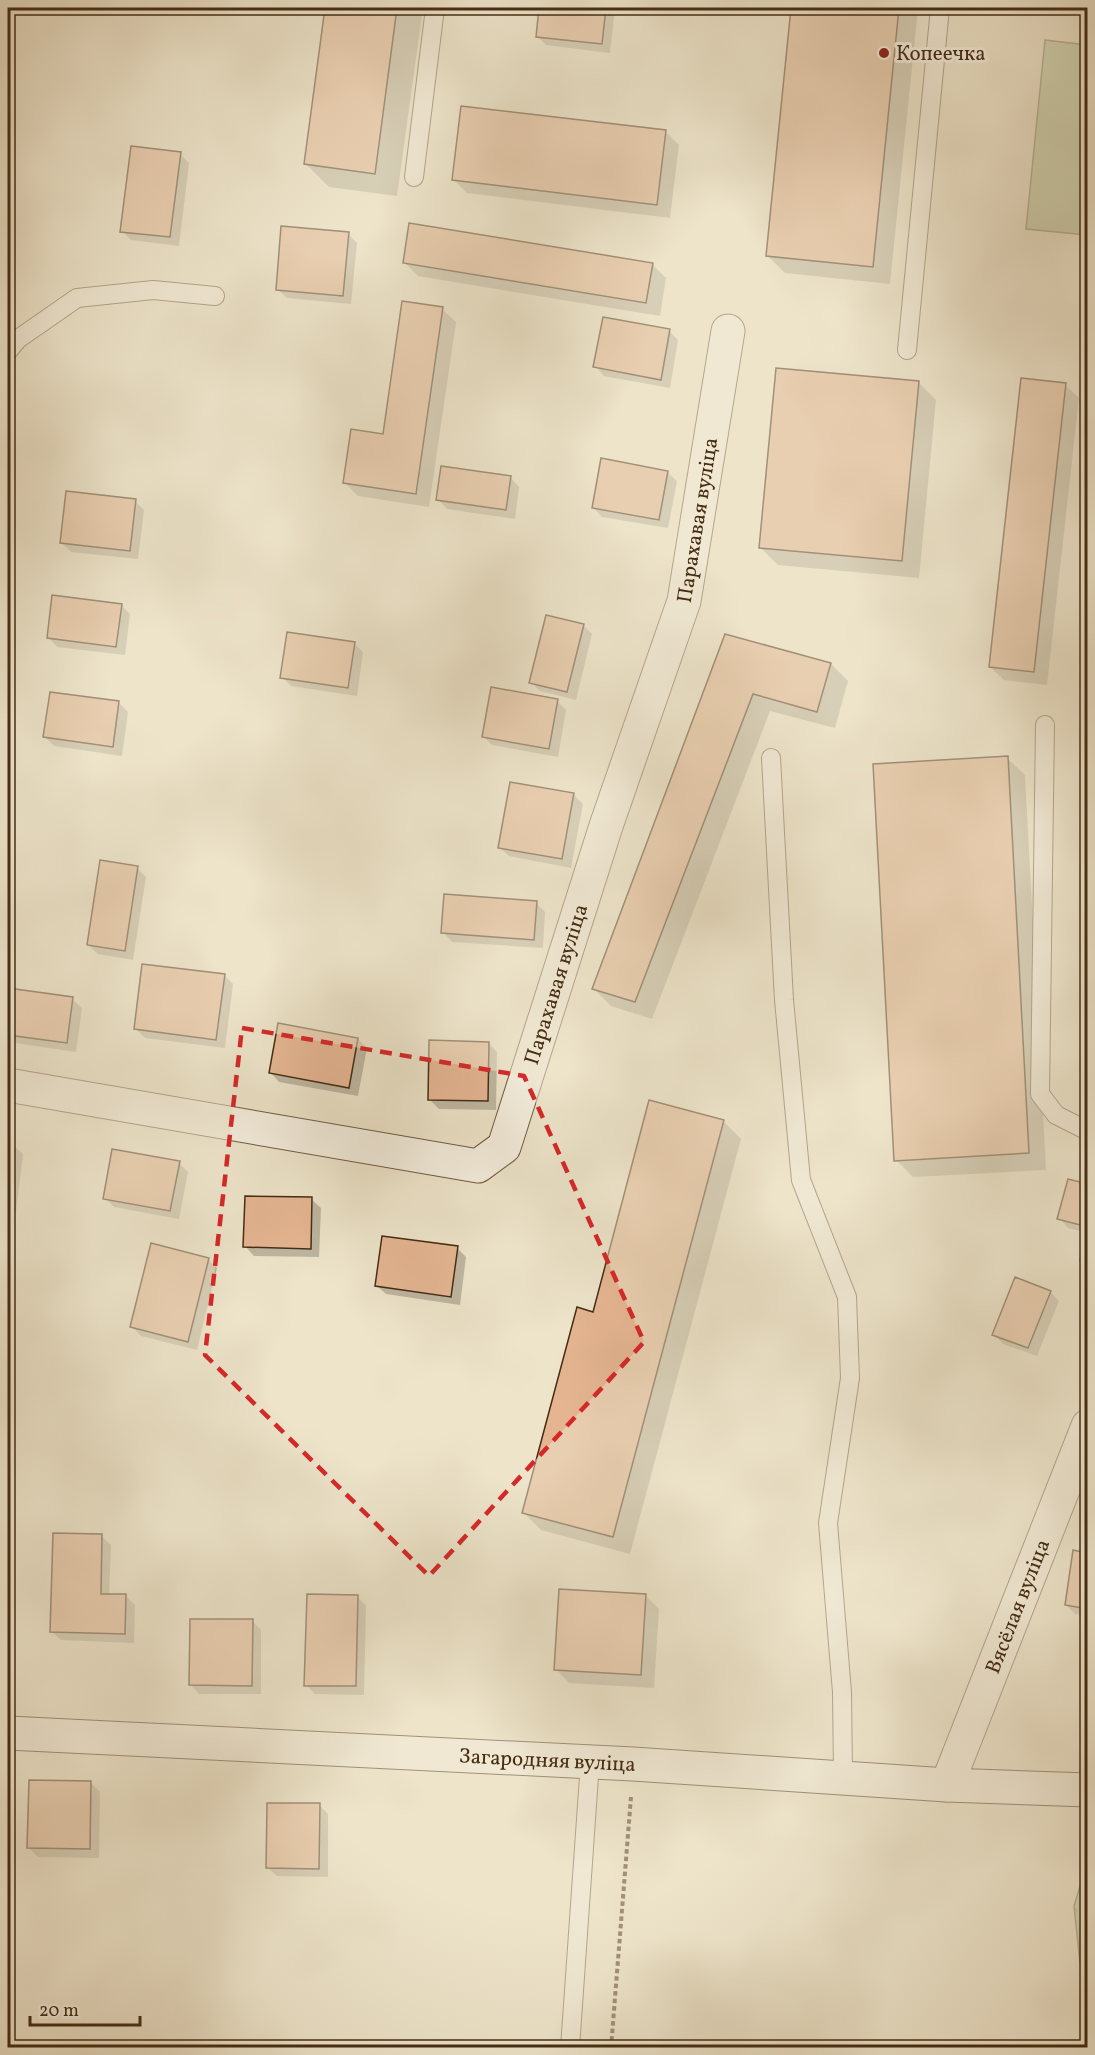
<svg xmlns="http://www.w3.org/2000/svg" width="1095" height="2055" font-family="Vollkorn,serif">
<defs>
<pattern id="forest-crowns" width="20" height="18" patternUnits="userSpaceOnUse" patternTransform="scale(1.5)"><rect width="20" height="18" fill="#b3c59b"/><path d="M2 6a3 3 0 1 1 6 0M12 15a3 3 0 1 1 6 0" fill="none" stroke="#93a07d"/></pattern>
</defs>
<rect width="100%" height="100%" fill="#ede4ca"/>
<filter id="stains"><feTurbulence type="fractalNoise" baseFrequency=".00333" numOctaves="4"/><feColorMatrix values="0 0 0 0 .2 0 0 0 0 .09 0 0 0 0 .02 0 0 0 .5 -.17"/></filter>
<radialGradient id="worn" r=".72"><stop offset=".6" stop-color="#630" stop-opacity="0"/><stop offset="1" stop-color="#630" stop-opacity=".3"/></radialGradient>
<path fill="url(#forest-crowns)" stroke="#7c7958" stroke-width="1.5" d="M1087 1864V1967L1080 1962 1074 1906Z"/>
<path fill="#b3c59b" stroke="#7c7958" stroke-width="1.5" d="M1045 40 1087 45V235L1026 229Z"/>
<path fill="#0003" d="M327 8H423L397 196 329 187 306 164Z
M540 8H615L610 53 546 45 537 36Z
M792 8H918L890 284 785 273 767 255Z
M665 131 679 145 670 218 467 193 454 180Z
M180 154 189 163 179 246 131 240 122 231Z
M348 234 357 243 351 304 287 298 277 289Z
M405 263 652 264 666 278 660 316 418 276Z
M442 309 456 322 429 507 358 496 345 483 384 436Z
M669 331 678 340 670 388 604 376 595 366Z
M918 382 936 400 919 578 778 565 761 548Z
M1065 385 1079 398 1047 685 1004 680 990 667Z
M667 472 677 481 668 528 602 517 593 507Z
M510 477 519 487 515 519 447 509 438 499Z
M135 501 144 510 138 559 71 552 61 542Z
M121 605 130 614 125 655 57 647 48 637Z
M583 625 592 634 576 700 540 691 531 682Z
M726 635 831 664 848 681 835 728 770 711 652 1019 611 1006 593 988Z
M354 643 363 652 357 696 291 686 282 677Z
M557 701 566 710 558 757 492 745 483 736Z
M119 703 128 712 122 756 54 746 45 737Z
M1007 758 1025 775 1046 1170 913 1177 896 1160Z
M574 795 583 804 571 868 509 856 499 847Z
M137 868 146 877 133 960 98 954 88 945Z
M536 903 545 912 543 948 452 942 443 932Z
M224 975 233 984 225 1048 145 1038 136 1029Z
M8 990 72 999 82 1008 76 1052 8 1042Z
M358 1039 367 1048 358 1096 279 1082 270 1072Z
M488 1043 497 1052 496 1110 439 1109 430 1100Z
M723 1121 741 1139 630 1554 541 1530 524 1513 594 1313Z
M8 1144 13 1145 23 1154 16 1212 8 1211Z
M179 1163 188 1172 179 1219 114 1207 105 1198Z
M1088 1186V1233L1068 1228 1059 1218Z
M311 1199 321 1208 319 1257 254 1256 245 1246Z
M457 1248 466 1257 460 1305 386 1294 376 1285Z
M208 1259 217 1268 197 1350 141 1336 132 1327Z
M1050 1292 1059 1301 1037 1356 1003 1344 994 1334Z
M8 1522 13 1528 8 1562Z
M101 1536 111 1545 109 1595 126 1596 135 1605 134 1643 61 1640 51 1631Z
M1088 1554V1616L1075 1614 1066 1605Z
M645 1595 659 1609 654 1688 569 1683 556 1669Z
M357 1596 366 1606 364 1695 315 1694 306 1685Z
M252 1621 261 1630V1694H199L190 1684Z
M91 1783 100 1792 99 1858 38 1857 29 1848Z
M319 1805 328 1814V1877L277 1876 267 1867Z"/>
<path fill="#e5b592" stroke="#452d14" stroke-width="1.5" d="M325 8H397L375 174 304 164Z
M539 8H606L602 44 536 37Z
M791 8H899L873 267 766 256Z
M461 106 666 130 657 205 452 180Z
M131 146 181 152 170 237 120 232Z
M409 223 653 263 646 303 403 263Z
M281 226 349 232 343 296 276 290Z
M402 301 443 307 416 494 343 483 351 429 383 434Z
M603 317 670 329 661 380 593 367Z
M776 368 919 381 902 561 759 548Z
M1021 378 1066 383 1034 672 989 667Z
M601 458 668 471 659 520 592 508Z
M441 466 511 476 506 510 436 500Z
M66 491 136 499 130 551 60 543Z
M52 595 122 604 116 647 47 638Z
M546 615 584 624 567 692 529 683Z
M287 632 355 642 348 688 280 678Z
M725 634 831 663 817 712 753 694 635 1002 592 989Z
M491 687 558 699 549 749 482 737Z
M50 692 119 701 113 747 43 737Z
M1008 756 1029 1153 894 1161 873 764Z
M510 782 574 793 562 859 498 848Z
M100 860 138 866 125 951 87 945Z
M444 894 537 901 534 940 441 933Z
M142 964 225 974 216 1040 134 1029Z
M8 988 73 997 67 1043 8 1035Z
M278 1023 358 1038 349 1088 269 1073Z
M429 1040 489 1042 488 1101 428 1100Z
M649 1100 724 1120 613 1537 522 1513 577 1307 593 1312Z
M8 1143H14L8 1200Z
M112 1149 180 1161 170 1211 103 1199Z
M1068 1179 1088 1184V1227L1057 1219Z
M245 1196 312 1197 311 1249 243 1247Z
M1088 1233V1262L1080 1260Z
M382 1236 458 1246 451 1297 375 1286Z
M151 1243 209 1258 188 1342 130 1327Z
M1015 1277 1051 1291 1028 1348 992 1335Z
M53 1533 102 1534 101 1594H126L125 1634 50 1632Z
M1073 1550 1088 1553V1609L1065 1605Z
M559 1589 646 1594 641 1675 554 1670Z
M307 1594 358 1595 356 1686H304Z
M190 1619H253L252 1686 189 1685Z
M29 1780 91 1781 90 1849 27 1848Z
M267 1803H320L319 1869 266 1868Z"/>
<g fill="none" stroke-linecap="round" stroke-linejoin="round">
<g stroke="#6f5b42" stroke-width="20">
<path id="lane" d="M414 177 435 8
M907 350 940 8
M8 351 18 339 77 298 153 290 215 296
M1045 725 1040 1094 1056 1115 1088 1131
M771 758 784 1000 801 1180 847 1297 850 1378 828 1523 842 1692 843 1776
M570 2048 590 1762"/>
</g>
<g stroke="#6f5b42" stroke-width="35">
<g id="street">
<path id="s1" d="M8 1085 478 1166 504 1147 606 826 684 601 728 331"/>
<path id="s2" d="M947 1785 1088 1426"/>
</g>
</g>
<g stroke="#452d14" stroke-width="35">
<g id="secondary">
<path id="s3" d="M8 1733 633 1764 947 1785 1088 1790"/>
</g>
</g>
<path stroke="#452d14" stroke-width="4" stroke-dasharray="4.5 3" stroke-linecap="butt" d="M611 2048 631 1797"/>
<use href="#lane" stroke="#f3eddd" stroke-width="18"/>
<use href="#street" stroke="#f3eddd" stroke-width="33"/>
<use href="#secondary" stroke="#f3eddd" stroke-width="33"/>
</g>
<path d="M0 0H1095V2055H0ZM242 1028 524 1076 644 1342 429 1576 205 1355Z" fill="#ede4ca" fill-opacity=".55" fill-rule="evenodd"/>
<path fill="none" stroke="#d62828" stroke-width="4.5" stroke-dasharray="12 8" stroke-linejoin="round" d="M242 1028 524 1076 644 1342 429 1576 205 1355Z"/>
<circle fill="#8f2418" stroke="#f3eddd" stroke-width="2" cx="884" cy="53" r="6"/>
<g text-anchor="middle" stroke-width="6" stroke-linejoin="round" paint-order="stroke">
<g font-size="21" fill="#452d14" stroke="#f3eddd" text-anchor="start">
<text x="896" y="60">Копеечка</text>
</g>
<g font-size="21" fill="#452d14" stroke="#f3eddd">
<text dy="7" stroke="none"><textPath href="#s1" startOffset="1166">Парахавая вуліца</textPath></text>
<text dy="7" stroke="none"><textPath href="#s1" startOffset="680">Парахавая вуліца</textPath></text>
<text dy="7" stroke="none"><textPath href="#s2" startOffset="192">Вясёлая вуліца</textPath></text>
<text dy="7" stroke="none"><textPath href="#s3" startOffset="540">Загародняя вуліца</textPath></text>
</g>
</g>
<rect width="1095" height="2055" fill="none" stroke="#ede4ca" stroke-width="30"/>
<rect x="9" y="9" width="1077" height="2037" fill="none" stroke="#452d14" stroke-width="3"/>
<rect x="15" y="15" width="1065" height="2025" fill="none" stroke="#452d14" stroke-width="1.5"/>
<path d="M30 2016v9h110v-9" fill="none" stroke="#452d14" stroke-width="3"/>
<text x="39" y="2016" font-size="18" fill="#452d14" stroke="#f3eddd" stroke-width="4.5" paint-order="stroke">20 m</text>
<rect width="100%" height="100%" filter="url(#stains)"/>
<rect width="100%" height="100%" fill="url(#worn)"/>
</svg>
